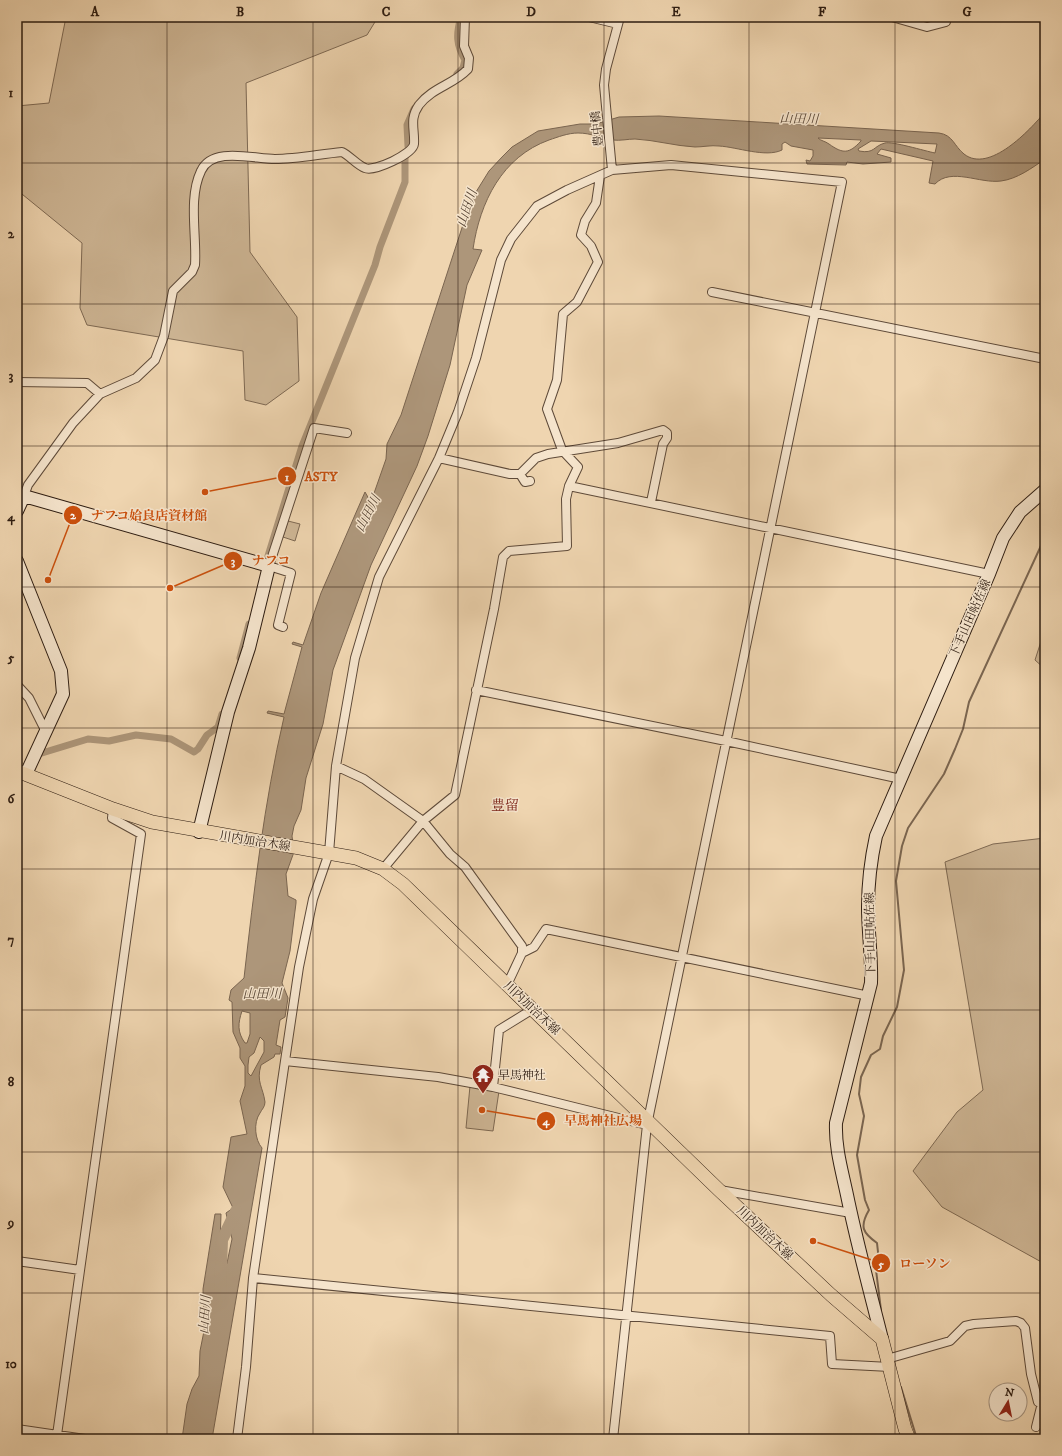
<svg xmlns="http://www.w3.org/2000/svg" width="1062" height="1456" font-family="'IM FELL DW Pica','Noto Serif JP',serif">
<rect width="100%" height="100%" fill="#efd5b0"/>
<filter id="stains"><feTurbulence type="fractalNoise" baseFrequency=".005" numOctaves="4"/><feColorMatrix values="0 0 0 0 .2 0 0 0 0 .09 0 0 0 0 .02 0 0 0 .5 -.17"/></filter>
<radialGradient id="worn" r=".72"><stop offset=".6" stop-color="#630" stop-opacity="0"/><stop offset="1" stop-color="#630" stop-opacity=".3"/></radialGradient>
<path fill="#ceb695" stroke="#7e6953" d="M66 17H378L367 35 246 83 250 252 297 317 299 381 266 405 245 400 243 351 87 325 80 308 82 243 17 190V106L49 103Z
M288 521 300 524 295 541 283 537Z
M1045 629V669L1035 660Z
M1045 838V1264L942 1207 913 1171 957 1112 983 1090 945 862 993 844Z
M470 1086 499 1091 493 1131 466 1128Z"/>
<path fill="#ad967a" stroke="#7a6550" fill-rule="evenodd" d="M1045 112V159C1032 168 1017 179 1001 181 980 184 951 167 935 184L929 183 933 161 881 149 877 154 891 158V162L863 164 847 162 846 165 807 164 806 160 810 161 813 156V150L791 146 785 142 782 144V150C766 158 737 147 719 146 711 145 703 147 695 147 675 146 655 140 635 139 628 139 620 141 613 140 601 138 591 133 578 133 568 133 558 137 549 140 502 157 480 202 473 249L482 250 467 285 450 365 428 436 417 466 371 565 333 670 323 724 306 778 301 810 294 826 292 836 294 852 286 874 288 896 296 900V903L290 951 282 983 288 998 285 1017 280 1020 276 1045 281 1047 280 1054H275L274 1057 261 1065C256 1082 263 1087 265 1102 265 1107 262 1109 260 1113 253 1123 255 1140 262 1148L212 1439H182L187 1404 192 1389 199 1376 200 1351 204 1331 203 1289 215 1214H221L219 1274 221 1279 227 1263 232 1239 226 1213 233 1208 223 1187 231 1137 247 1134 240 1101 245 1086V1066L240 1058V1048L233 1032 232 1002 229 1000 231 990 244 978C254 890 264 803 284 717L267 713 268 711 284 714 302 647 292 644 293 642 303 645 321 593 365 492 369 499H372L386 459 387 444 401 415 471 200 489 171 502 157 512 147 538 131 580 124H596L619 117 659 116 939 133C953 135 954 146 964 154 989 174 1030 130 1045 112ZM818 138 861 140V141C849 154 843 154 829 144 825 141 821 141 818 138ZM871 141 937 144 935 153C925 151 892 141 885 143 873 146 875 154 859 151L858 149ZM242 1011 250 1013V1034L247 1043H245C237 1032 238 1023 242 1011ZM260 1037 264 1041V1052L251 1076 248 1073V1065L249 1057 254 1053Z"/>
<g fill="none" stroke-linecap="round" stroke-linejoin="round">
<path stroke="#7a6550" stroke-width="2" d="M881 1310 876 1270 878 1252 877 1243C863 1233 859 1227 869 1210L865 1200 857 1155 864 1116 859 1094 861 1077 871 1055 880 1049 883 1036 897 1007 904 970 896 881 902 846 908 828 944 774 955 749 963 729 969 702 1045 537
M901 1387 917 1439"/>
<path stroke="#ad967a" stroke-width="7" d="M457 74 463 68 465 60C456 44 456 34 461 17
M408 146 407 125 414 109
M268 556 302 446 375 265 380 247 405 182V158
M240 658 249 624
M42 753 88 739 109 741 136 735 171 739 194 752 198 749 207 735 218 727 222 714"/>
<path stroke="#ad967a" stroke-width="12" d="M220 1296 222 1240 236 1211"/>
<g stroke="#5e4a39" stroke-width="10">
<path id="street" d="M589 17 618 24
M892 17 927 27 946 22 947 17
M612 170 604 85 606 69 620 17
M712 292 1045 359
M17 382 87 383 100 394
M439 458 510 474H520L536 458 548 454 618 443 663 430 667 433V438L663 444 651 502
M520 474 525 482 530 481
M569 486 989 574
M24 496 28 485 73 423 100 394 136 378 155 360 164 336 173 291 192 272 195 265C197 236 188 198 201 171 212 146 254 159 275 159 297 159 320 154 342 152 350 156 357 165 365 168 374 172 413 154 414 144 415 129 409 119 419 105 433 87 453 85 468 69L469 58 464 46 465 17
M283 627 278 625 291 573 269 566 314 428 347 433
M17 685 29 698 46 732
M476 690 726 741 901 779
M336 766 364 779 423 821 450 854 465 867 522 946V953L507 985
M383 869 423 821 455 795 494 609 503 557 509 551 567 546 566 499 569 486 578 467 562 450 547 409 557 380 563 314 577 302 598 262 591 246 581 235 585 221 596 203 600 176
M522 953 534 947 546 929 869 996
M285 1061 438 1077 493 1087 647 1125
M493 1087 499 1030 533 1009
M720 1190 851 1213
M17 1261 80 1270
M253 1278 830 1336 832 1364 890 1367
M887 1359 950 1341 965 1326 974 1324 1016 1321 1021 1323 1025 1328 1031 1374 1038 1402 1045 1405
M1036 1427 1042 1403
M17 1429 85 1439
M57 1435 141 834 112 818 113 809
M237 1439 246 1367 253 1278 285 1061 299 967 313 899 329 853 336 766 355 658 379 577 439 458 458 412 476 358 501 260 511 239 537 206 567 190 612 170 671 165 842 182 647 1125 613 1439"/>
</g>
<g stroke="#2d1c11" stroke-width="14">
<path id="secondary" d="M17 511 24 496 269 566 249 648 228 712 199 832
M17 561 61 671 63 694 26 774
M882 1339C870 1291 857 1244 847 1195 842 1171 835 1148 836 1123L871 983C872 958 868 932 868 907 868 883 871 859 876 836L989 574 1003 538 1020 512 1045 490"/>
</g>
<g stroke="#2d1c11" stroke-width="14">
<path id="primary" d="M17 771 113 809 152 822 356 858 383 869 403 884 719 1190 831 1295 882 1339 905 1429 909 1439"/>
</g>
<use href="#street" stroke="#f5e4cc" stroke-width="8"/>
<use href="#secondary" stroke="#f5e4cc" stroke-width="12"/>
<use href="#primary" stroke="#efd5b0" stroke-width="13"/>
</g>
<path fill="none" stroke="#2d1c11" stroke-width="1" stroke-opacity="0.55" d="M167 17V1439M313 17V1439M458 17V1439M604 17V1439M749 17V1439M895 17V1439M17 163H1045M17 304H1045M17 446H1045M17 587H1045M17 728H1045M17 869H1045M17 1010H1045M17 1152H1045M17 1293H1045"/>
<defs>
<g id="temple-pin" transform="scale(1.15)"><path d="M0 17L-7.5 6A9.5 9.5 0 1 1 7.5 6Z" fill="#8f2418" stroke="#f5e4cc"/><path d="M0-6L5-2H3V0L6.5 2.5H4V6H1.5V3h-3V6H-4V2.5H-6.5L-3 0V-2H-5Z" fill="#fff"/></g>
</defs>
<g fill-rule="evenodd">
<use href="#temple-pin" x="483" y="1075"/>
</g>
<g text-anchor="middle" stroke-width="3" stroke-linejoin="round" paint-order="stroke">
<g font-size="12" fill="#2d1c11" stroke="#f5e4cc">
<text transform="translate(597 129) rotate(-96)" y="4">豊中橋</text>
<text transform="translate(970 618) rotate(-66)" y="4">下手山田帖佐線</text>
<text transform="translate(255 841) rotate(9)" y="4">川内加治木線</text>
<text transform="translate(870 934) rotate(-91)" y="4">下手山田帖佐線</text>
<text transform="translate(532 1008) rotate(43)" y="4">川内加治木線</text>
<text transform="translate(765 1233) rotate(43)" y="4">川内加治木線</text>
</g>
<g font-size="12" fill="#2d1c11" stroke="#f5e4cc" text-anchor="start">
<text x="498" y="1079">早馬神社</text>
</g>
<g font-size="13" font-style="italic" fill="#5a4736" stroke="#f5e4cc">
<text transform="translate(799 118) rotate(2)" y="5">山田川</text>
<text transform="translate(466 208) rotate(-71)" y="5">山田川</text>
<text transform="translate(367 513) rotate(-63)" y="5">山田川</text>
<text x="262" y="998">山田川</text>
<text transform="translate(204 1315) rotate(-86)" y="5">山田川</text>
</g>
<g font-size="14" fill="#7a1f14" stroke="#f5e4cc">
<text x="505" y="810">豊留</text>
</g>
</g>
<path fill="none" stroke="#cc500d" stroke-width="1.5" d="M205 492L287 476M48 580L73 515M170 588L233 561M482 1110L546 1121M813 1241L881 1263"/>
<g fill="#cc500d" stroke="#f5e4cc" stroke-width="1.5">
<circle cx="205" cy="492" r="4"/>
<circle cx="48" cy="580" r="4"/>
<circle cx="170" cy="588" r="4"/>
<circle cx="482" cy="1110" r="4"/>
<circle cx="813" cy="1241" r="4"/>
<circle cx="287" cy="476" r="10"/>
<circle cx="73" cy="515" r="10"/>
<circle cx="233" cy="561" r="10"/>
<circle cx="546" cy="1121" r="10"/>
<circle cx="881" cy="1263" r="10"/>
</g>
<g font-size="12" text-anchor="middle" font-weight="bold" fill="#fff">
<text x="287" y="481">1</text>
<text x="73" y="519">2</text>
<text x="233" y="565">3</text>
<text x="546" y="1125">4</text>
<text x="881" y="1268">5</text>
</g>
<g font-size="13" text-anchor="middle" font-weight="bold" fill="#cc500d" stroke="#f5e4cc" stroke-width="3" stroke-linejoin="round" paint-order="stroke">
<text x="321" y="481">ASTY</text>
<text x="149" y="520">ナフコ姶良店資材館</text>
<text x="271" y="565">ナフコ</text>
<text x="603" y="1125">早馬神社広場</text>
<text x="925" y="1268">ローソン</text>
</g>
<rect width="1062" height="1456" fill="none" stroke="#efd5b0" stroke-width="44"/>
<g transform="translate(1008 1402) rotate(10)"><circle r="19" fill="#f5e4cc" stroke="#a59481"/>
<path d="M0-3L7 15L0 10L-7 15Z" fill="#8f2418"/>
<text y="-6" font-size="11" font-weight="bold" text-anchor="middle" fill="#2d1c11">N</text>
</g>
<rect x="22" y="22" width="1018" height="1412" fill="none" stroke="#2d1c11" stroke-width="1.5"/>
<g font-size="13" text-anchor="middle" font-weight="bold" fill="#2d1c11">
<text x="95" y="16">A</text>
<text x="240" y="16">B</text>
<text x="386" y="16">C</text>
<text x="531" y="16">D</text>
<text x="676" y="16">E</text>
<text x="822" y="16">F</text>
<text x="967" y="16">G</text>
<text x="11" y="97">1</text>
<text x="11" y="238">2</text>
<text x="11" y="380">3</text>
<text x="11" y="521">4</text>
<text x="11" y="662">5</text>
<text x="11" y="803">6</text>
<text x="11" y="944">7</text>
<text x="11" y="1086">8</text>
<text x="11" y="1227">9</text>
<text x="11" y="1368">10</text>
</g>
<rect width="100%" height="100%" filter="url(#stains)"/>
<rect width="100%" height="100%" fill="url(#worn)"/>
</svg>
